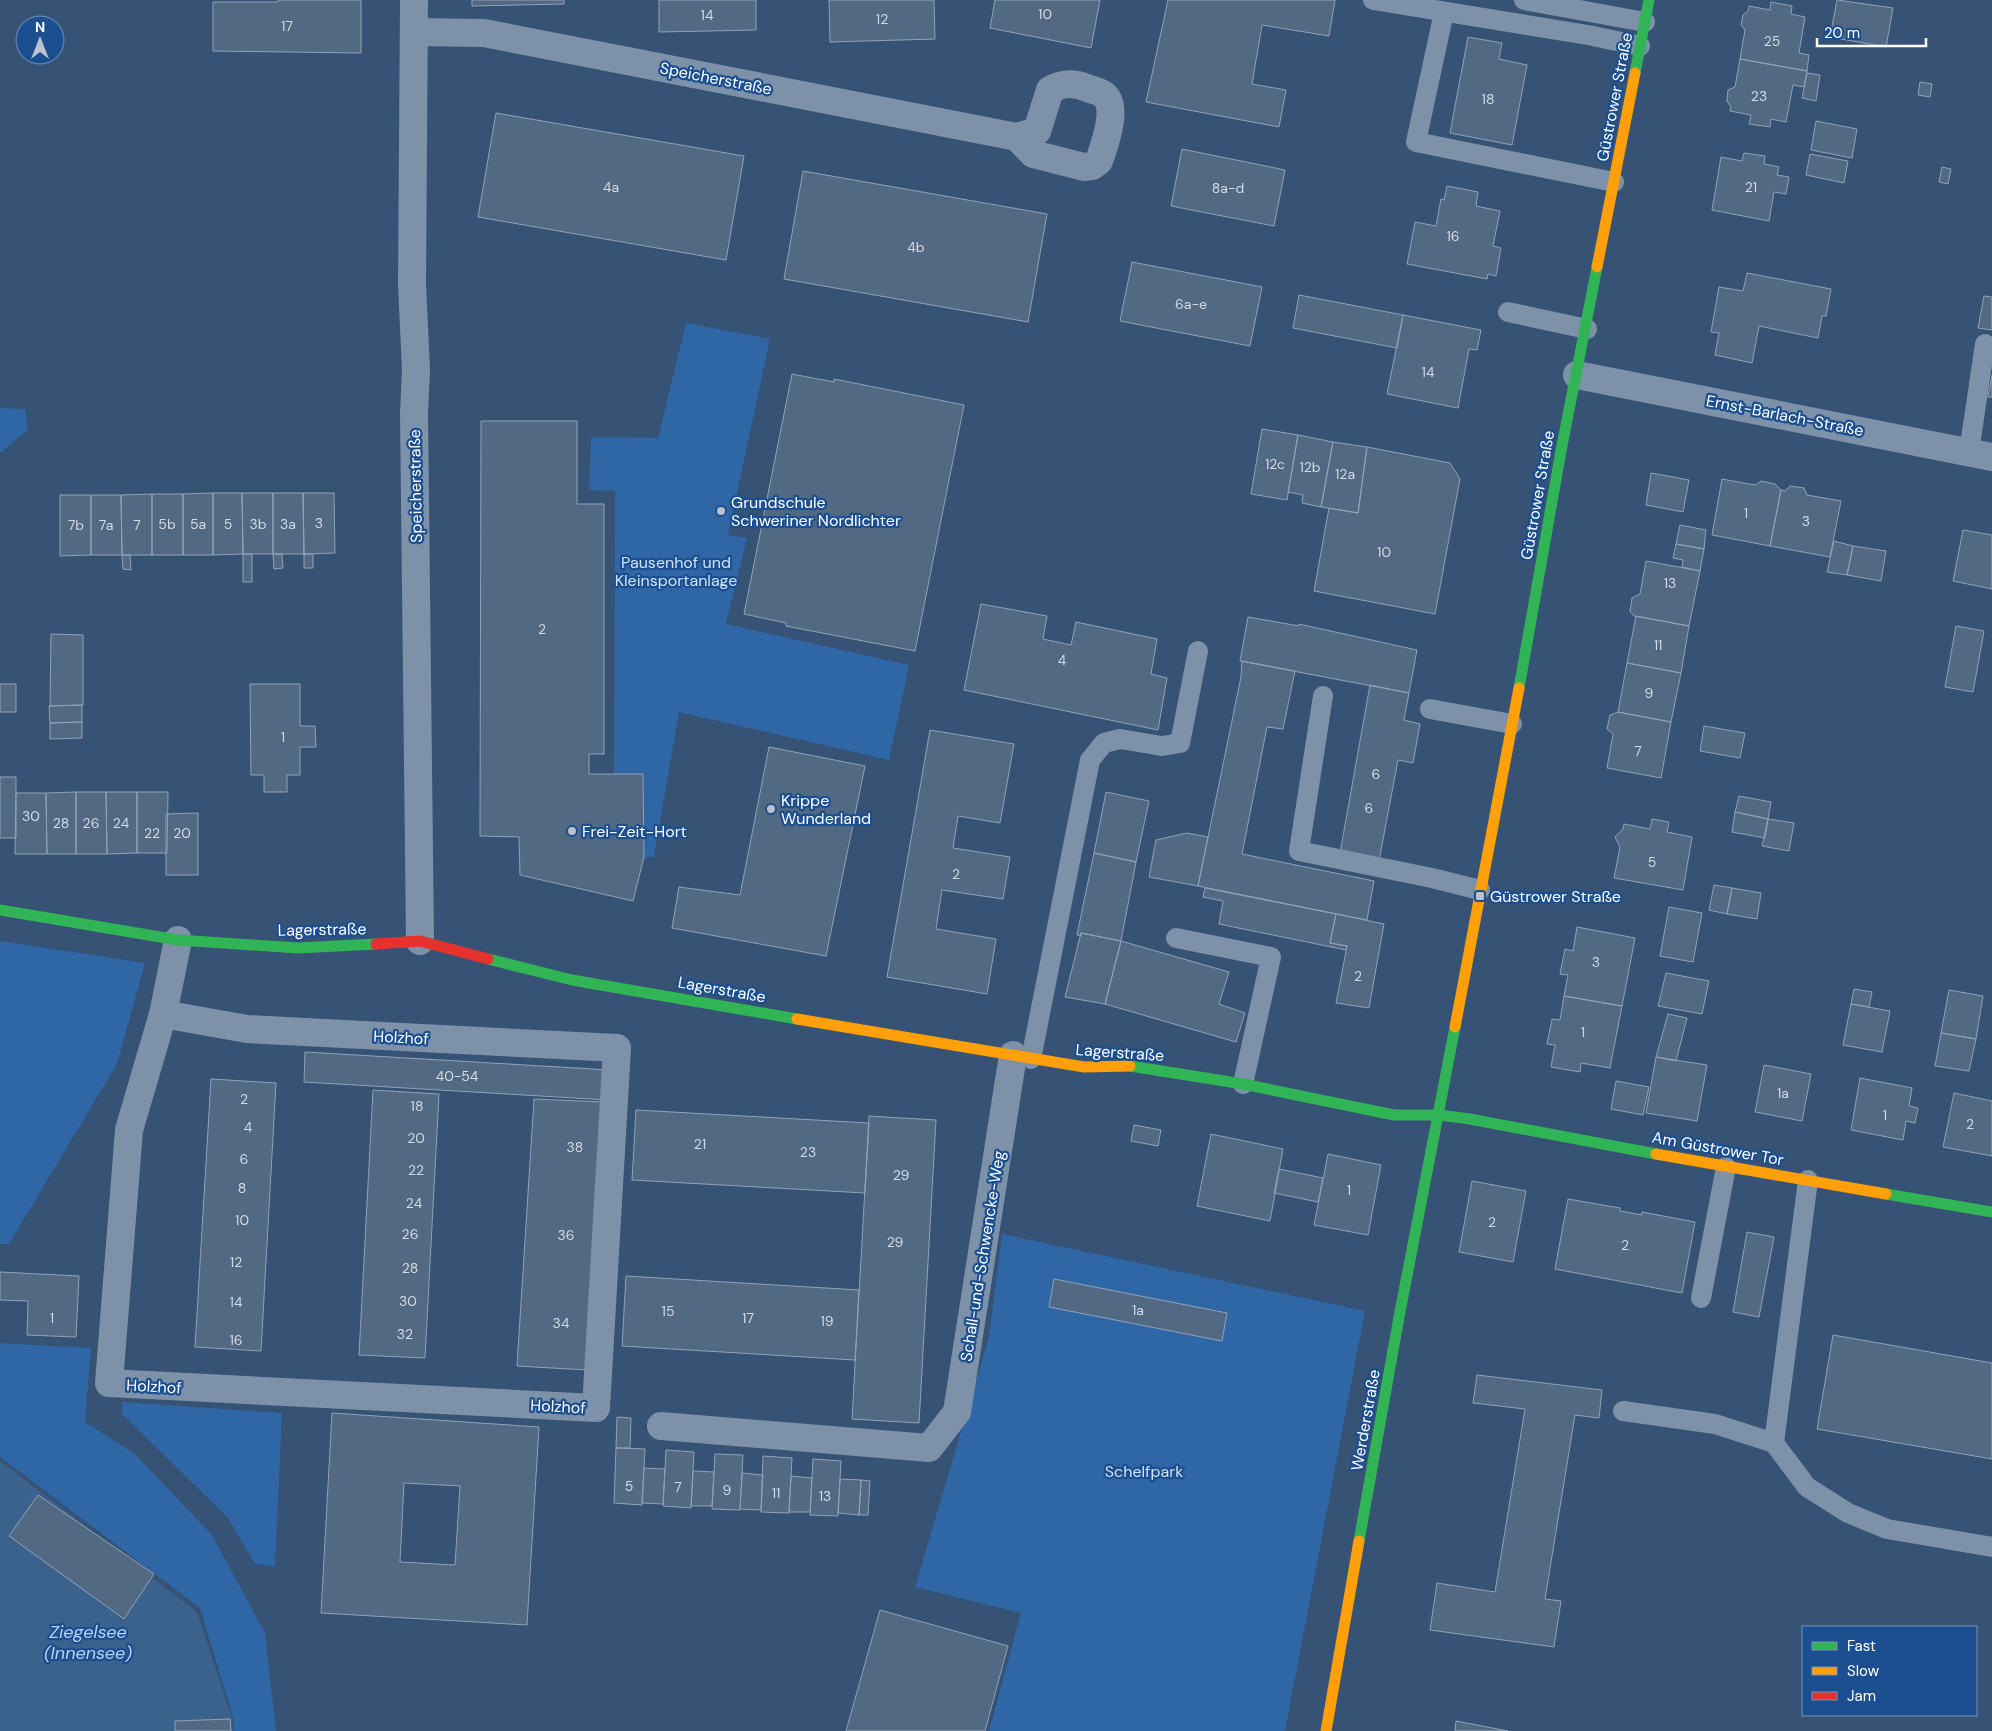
<svg xmlns="http://www.w3.org/2000/svg" width="1992" height="1731" font-family="'DM Sans',sans-serif">
<rect width="100%" height="100%" fill="#365274"/>
<path fill="#2f66a5" d="M686 323 770 339 728 535 747 538 726 624 909 665 889 760 679 712 654 857H644L643 774H614L615 491 589 490 591 437 658 438Z
M0 408 25 409 28 430 0 453Z
M0 941 145 963 117 1064 9 1244H0Z
M1002 1234 1365 1311 1285 1731H989L1021 1613 915 1587 989 1337Z
M0 1343 91 1348 85 1422 135 1454 212 1535 265 1633 276 1731H234L233 1717 200 1608 0 1457Z
M122 1402 282 1413 275 1566 255 1564 228 1518 121 1413Z"/>
<path fill="#3b618d" d="M0 1461 197 1612 232 1718 233 1731H0Z"/>
<path fill="#526984" stroke="#92a2b6" fill-rule="evenodd" d="M278 0H361V53L213 51V2H278Z
M472 0H564V4L472 6Z
M659 0H756V30L659 32Z
M829 0H934L935 39 830 42Z
M995 0H1100L1091 48 990 28Z
M1168 0H1335L1329 36 1262 25 1252 84 1286 90 1279 127 1146 102Z
M1837 0 1893 8 1886 47 1830 37Z
M1771 2 1792 6 1791 14 1805 17 1799 53 1809 55 1807 71 1740 59 1745 30 1741 25 1743 15 1748 11 1749 6 1770 10Z
M1468 37 1502 43 1499 59 1527 65 1512 145 1450 133Z
M1740 59 1807 71 1804 87 1793 85 1786 122 1771 119 1770 127 1749 124 1751 115 1730 111 1731 107 1727 101 1728 90 1735 87Z
M1807 73 1820 75 1816 101 1802 98Z
M1920 82 1932 84 1930 97 1918 95Z
M496 113 744 156 726 260 478 217Z
M1816 121 1857 129 1852 158 1811 150Z
M1182 149 1285 170 1274 226 1171 206Z
M1744 153 1765 156 1764 164 1779 167 1777 175 1789 177 1786 194 1774 192 1769 221 1712 210 1721 157 1742 161Z
M1810 154 1848 161 1844 183 1806 175Z
M1942 167 1951 169 1948 184 1939 182Z
M803 171 1047 214 1028 322 784 279Z
M1447 186 1478 192 1476 206 1500 211 1493 246 1501 248 1496 276 1488 274 1487 279 1407 264 1415 222 1436 226 1441 199 1444 200Z
M1132 262 1262 287 1250 346 1120 321Z
M1747 273 1831 289 1826 316H1822L1818 338 1759 326 1752 363 1715 355 1719 333 1711 332 1719 287 1743 291Z
M1299 295 1403 315 1397 348 1293 328Z
M1984 296 1992 297V330L1978 328Z
M1403 315 1481 330 1477 350 1469 349 1458 408 1387 394Z
M792 374 834 382V379L964 405 915 651 786 626V623L744 614Z
M1992 375V397H1988Z
M481 421H577V504H604V754H589V774H643L644 857 633 901 520 875 519 837 480 836Z
M1262 429 1298 435 1287 500 1251 494Z
M1298 435 1333 442 1321 507 1302 503 1303 495 1288 492Z
M1333 442 1367 447 1358 513 1321 507Z
M1367 447 1450 463 1460 479 1435 614 1314 591 1329 508 1358 513Z
M1651 473 1689 480 1683 512 1646 505Z
M1722 479 1755 485 1761 481 1775 484 1781 490 1770 546 1712 535Z
M1790 486 1804 488 1807 495 1841 501 1830 557 1770 546 1781 490 1785 491Z
M213 493H242L243 554 213 555Z
M213 493V555H183V494Z
M242 493H273V554H243Z
M273 493H303L304 554H273Z
M303 493H334L335 553 304 554Z
M152 494H183V555H152Z
M152 494V555H122L121 495Z
M60 495H91V555L60 556Z
M91 495H121L122 555H91Z
M1680 525 1706 530 1704 549 1676 544Z
M1963 530 1992 535V589L1953 581Z
M1834 541 1853 546 1847 575 1827 572Z
M1676 544 1704 549 1700 571 1682 567 1683 560 1673 558Z
M1853 546 1886 551 1881 581 1847 575Z
M243 554H252V582H243Z
M273 554H282L283 568 274 569Z
M304 554H313V568H304Z
M122 555H130L131 570 123 569Z
M1646 561 1700 571 1689 626 1634 616 1630 611 1632 598 1640 594Z
M981 604 1047 616 1043 639 1071 645 1076 622 1157 639 1151 674 1167 678 1158 730 964 690Z
M1636 616 1689 626 1681 673 1627 663Z
M1248 617 1299 626V624L1417 650 1409 693 1240 661Z
M1956 626 1984 631 1973 692 1945 687Z
M51 634 83 635V705L50 706Z
M1242 661 1295 671 1283 729 1267 727 1242 854 1374 881 1367 920 1198 886 1241 677Z
M1627 663 1681 673 1671 722 1618 712Z
M0 684H16V712H0Z
M250 684H300V726H315L316 747H300V775H287V792H264V775H251Z
M1370 685 1409 693 1404 720 1420 724 1413 763 1398 760 1379 861 1340 853Z
M82 705V722L50 723 49 706Z
M1618 712 1671 722 1661 778 1607 768 1613 734 1607 729 1610 715Z
M82 722V738L50 739V723Z
M1704 726 1745 733 1740 758 1700 751Z
M930 730 1014 744 1000 823 958 816 953 848 1010 857 1003 899 942 890 936 929 996 939 987 994 887 977Z
M769 747 865 766 826 956 672 928 679 887 740 895Z
M0 777H16V838H0Z
M76 792H106L107 854H76Z
M76 792V854H47L46 793Z
M106 792H137V853L107 854Z
M137 792H168L167 853H137Z
M1106 792 1149 801 1136 862 1094 853Z
M16 793H46L47 854H15Z
M1739 796 1771 802 1768 819 1735 812Z
M1735 812 1768 819 1765 838 1732 832Z
M198 813V875H166V814Z
M1652 819 1669 822 1667 832 1692 837 1683 890 1614 878 1620 847 1615 837 1623 829 1624 824 1650 829Z
M1768 819 1794 823 1789 851 1762 846Z
M1187 833 1208 837 1198 886 1149 877 1156 840Z
M1094 853 1136 862 1121 941 1081 933V936L1077 935Z
M1714 885 1732 888 1727 914 1709 910Z
M1205 888 1336 914 1330 943 1347 946 1346 950 1219 924 1223 901 1203 897Z
M1732 888 1761 893 1757 919 1727 914Z
M1669 907 1702 913 1693 962 1660 956Z
M1336 914 1384 924 1369 1008 1336 1003 1347 946 1330 943Z
M1577 927 1635 938 1622 1006 1564 996 1568 975 1560 974 1565 949 1573 951Z
M1081 933 1121 941 1105 1004 1065 997Z
M1121 941 1229 972 1219 1004 1245 1013 1236 1042 1105 1004Z
M1666 973 1709 981 1702 1014 1658 1006Z
M1854 989 1872 992 1869 1007 1851 1004Z
M1949 990 1983 996 1976 1039 1941 1033Z
M1564 996 1622 1006 1610 1068 1581 1063 1580 1072 1551 1067 1555 1045 1547 1044 1552 1019 1560 1020Z
M1851 1004 1890 1011 1882 1052 1843 1045Z
M1668 1014 1687 1018 1676 1061 1656 1057Z
M1941 1033 1976 1039 1969 1071 1935 1066Z
M305 1052 610 1070 608 1100 304 1082Z
M1656 1057 1707 1065 1697 1121 1646 1113Z
M1764 1065 1811 1074 1802 1121 1755 1112Z
M1860 1078 1912 1088 1909 1106 1918 1108 1915 1123 1906 1121 1903 1140 1851 1130Z
M211 1079 276 1083 261 1351 195 1347Z
M1616 1081 1649 1087 1643 1115 1611 1109Z
M373 1090 439 1094 425 1358 359 1355Z
M1954 1093 1992 1101V1156L1943 1147Z
M534 1099 603 1102 587 1370 517 1366Z
M636 1110 869 1123 865 1193 632 1180Z
M869 1116 936 1120 919 1423 852 1419Z
M1134 1125 1161 1130 1158 1146 1131 1141Z
M1211 1134 1283 1149 1270 1221 1197 1206Z
M1328 1154 1381 1165 1368 1235 1314 1225Z
M1279 1169 1323 1178 1318 1202 1274 1193Z
M1472 1181 1526 1191 1513 1262 1459 1252Z
M1568 1199 1620 1208V1211L1642 1215V1212L1695 1222 1682 1293 1555 1269Z
M1747 1232 1774 1237 1759 1317 1733 1312Z
M0 1272 79 1276 76 1337 27 1335 28 1301 0 1300Z
M626 1276 859 1290 855 1360 622 1346Z
M1054 1279 1227 1313 1222 1341 1049 1307Z
M1833 1335 1992 1363V1459L1817 1429Z
M1477 1375 1602 1390 1599 1418 1575 1415 1545 1599 1561 1601 1554 1647 1430 1630 1437 1583 1495 1592 1525 1409 1473 1403Z
M332 1413 539 1427 527 1625 321 1613ZM404 1483 460 1486 455 1565 400 1562Z
M617 1417 631 1418 630 1448H616Z
M616 1448 645 1449 642 1505 614 1503Z
M666 1450 694 1452 691 1508 663 1506Z
M715 1454 743 1455 740 1510 712 1509Z
M763 1456 792 1458 789 1513 761 1512Z
M813 1459 841 1461 838 1516 810 1515Z
M644 1468 665 1469 663 1504 642 1503Z
M693 1471 714 1472 712 1506H691Z
M742 1473 763 1475 761 1510 740 1509Z
M791 1476 812 1478 810 1512H789Z
M840 1479 861 1480 859 1515 838 1513Z
M861 1480 870 1481 868 1515H859Z
M38 1495 154 1574 124 1619 9 1536Z
M880 1610 1008 1646 985 1731H846Z
M230 1719 231 1731H175V1721Z
M1456 1721 1508 1731H1455Z"/>
<g fill="none" stroke-linecap="round" stroke-linejoin="round">
<path stroke="#7d92a8" stroke-width="20" d="M1373 0 1588 35 1640 46
M1524 0 1645 22
M1444 12 1416 142 1614 182
M1508 312 1587 329
M1969 452 1985 344
M1323 696 1299 851 1432 878 1480 890
M1430 709 1512 724
M1176 938 1271 957 1243 1084
M1031 1059 1090 760 1104 743 1120 739 1162 746 1180 743 1198 651
M1701 1298 1726 1167
M1623 1411 1715 1424 1774 1443 1807 1487 1848 1513 1887 1529 1992 1547
M1774 1443 1808 1180"/>
<path stroke="#7d92a8" stroke-width="28" d="M414 0 412 285 416 370 414 413 420 941
M414 32 484 33 1017 137 1033 154 1084 167 1092 166 1099 161C1104 146 1119 107 1104 95 1100 91 1092 90 1087 88 1073 82 1062 83 1050 90L1037 131 1017 137
M1577 375 1992 457
M163 1014 247 1029 617 1048 596 1408 109 1383 129 1130 163 1014 178 940
M661 1426 929 1448 957 1412 1013 1055"/>
<path stroke="#30b455" stroke-width="11" d="M1635 73 1649 0
M1519 688 1561 451 1597 267
M0 910 178 940 298 948 376 944
M488 959 572 980 797 1019
M1130 1066 1243 1084 1394 1115H1439L1470 1119 1656 1154
M1886 1194 1992 1212
M1359 1541 1399 1317 1455 1027"/>
<path stroke="#ff9f0a" stroke-width="11" d="M1597 267 1635 73
M797 1019 1084 1067 1130 1066
M1455 1027 1519 688
M1656 1154 1886 1194
M1326 1731 1359 1541"/>
<path stroke="#e5322d" stroke-width="11" d="M376 944 420 941 488 959"/>
</g>
<g fill="#b9c2ce" stroke="#1b4f8f" stroke-width="2">
<circle cx="721" cy="511" r="5"/>
<circle cx="771" cy="809" r="5"/>
<circle cx="572" cy="831" r="5"/>
<rect x="1475" y="891" width="10" height="10" rx="2.5"/>
</g>
<g text-anchor="middle" stroke-width="4.5" stroke-linejoin="round" paint-order="stroke">
<g font-size="14" fill="#d4dae0">
<text x="1045" y="19">10</text>
<text x="707" y="20">14</text>
<text x="882" y="24">12</text>
<text x="287" y="31">17</text>
<text x="1772" y="46">25</text>
<text x="1759" y="101">23</text>
<text x="1488" y="104">18</text>
<text x="611" y="192">4a</text>
<text x="1751" y="192">21</text>
<text x="1228" y="193">8a-d</text>
<text x="1453" y="241">16</text>
<text x="916" y="252">4b</text>
<text x="1191" y="309">6a-e</text>
<text x="1428" y="377">14</text>
<text x="1275" y="469">12c</text>
<text x="1310" y="472">12b</text>
<text x="1345" y="479">12a</text>
<text x="1746" y="518">1</text>
<text x="1806" y="526">3</text>
<text x="319" y="528">3</text>
<text x="167" y="529">5b</text>
<text x="198" y="529">5a</text>
<text x="228" y="529">5</text>
<text x="258" y="529">3b</text>
<text x="288" y="529">3a</text>
<text x="76" y="530">7b</text>
<text x="106" y="530">7a</text>
<text x="137" y="530">7</text>
<text x="1384" y="557">10</text>
<text x="1670" y="588">13</text>
<text x="542" y="634">2</text>
<text x="1658" y="650">11</text>
<text x="1062" y="665">4</text>
<text x="1649" y="698">9</text>
<text x="283" y="742">1</text>
<text x="1638" y="756">7</text>
<text x="1376" y="779">6</text>
<text x="1369" y="813">6</text>
<text x="31" y="821">30</text>
<text x="61" y="828">28</text>
<text x="91" y="828">26</text>
<text x="121" y="828">24</text>
<text x="152" y="838">22</text>
<text x="182" y="838">20</text>
<text x="1652" y="867">5</text>
<text x="956" y="879">2</text>
<text x="1596" y="967">3</text>
<text x="1358" y="981">2</text>
<text x="1583" y="1037">1</text>
<text x="457" y="1081">40-54</text>
<text x="1783" y="1098">1a</text>
<text x="244" y="1104">2</text>
<text x="417" y="1111">18</text>
<text x="1885" y="1120">1</text>
<text x="1970" y="1129">2</text>
<text x="248" y="1132">4</text>
<text x="416" y="1143">20</text>
<text x="700" y="1149">21</text>
<text x="575" y="1152">38</text>
<text x="808" y="1157">23</text>
<text x="244" y="1164">6</text>
<text x="416" y="1175">22</text>
<text x="901" y="1180">29</text>
<text x="242" y="1193">8</text>
<text x="1349" y="1195">1</text>
<text x="414" y="1208">24</text>
<text x="242" y="1225">10</text>
<text x="1492" y="1227">2</text>
<text x="410" y="1239">26</text>
<text x="566" y="1240">36</text>
<text x="895" y="1247">29</text>
<text x="1625" y="1250">2</text>
<text x="236" y="1267">12</text>
<text x="410" y="1273">28</text>
<text x="408" y="1306">30</text>
<text x="236" y="1307">14</text>
<text x="1138" y="1315">1a</text>
<text x="668" y="1316">15</text>
<text x="52" y="1323">1</text>
<text x="748" y="1323">17</text>
<text x="827" y="1326">19</text>
<text x="561" y="1328">34</text>
<text x="405" y="1339">32</text>
<text x="236" y="1345">16</text>
<text x="629" y="1491">5</text>
<text x="678" y="1492">7</text>
<text x="727" y="1495">9</text>
<text x="776" y="1498">11</text>
<text x="825" y="1501">13</text>
</g>
<g font-size="16" fill="#fff" stroke="#1b4f8f">
<text transform="translate(716 78) rotate(11)" y="6">Speicherstraße</text>
<text transform="translate(1614 97) rotate(-79)" y="6">Güstrower Straße</text>
<text transform="translate(1785 415) rotate(11)" y="6">Ernst-Barlach-Straße</text>
<text transform="translate(415 486) rotate(-91)" y="6">Speicherstraße</text>
<text transform="translate(1537 495) rotate(-80)" y="6">Güstrower Straße</text>
<text transform="translate(322 929) rotate(-1)" y="6">Lagerstraße</text>
<text transform="translate(722 989) rotate(10)" y="6">Lagerstraße</text>
<text transform="translate(401 1037) rotate(3)" y="6">Holzhof</text>
<text transform="translate(1120 1052) rotate(4)" y="6">Lagerstraße</text>
<text transform="translate(1718 1148) rotate(10)" y="6">Am Güstrower Tor</text>
<text transform="translate(982 1256) rotate(-81)" y="6">Schall-und-Schwencke-Weg</text>
<text transform="translate(154 1386) rotate(3)" y="6">Holzhof</text>
<text transform="translate(558 1406) rotate(3)" y="6">Holzhof</text>
<text transform="translate(1365 1420) rotate(-80)" y="6">Werderstraße</text>
</g>
<g font-size="16" fill="#fff" stroke="#1b4f8f" text-anchor="start">
<text x="731" y="508">Grundschule<tspan x="731" dy="18">Schweriner Nordlichter</tspan></text>
<text x="781" y="806">Krippe<tspan x="781" dy="18">Wunderland</tspan></text>
<text x="582" y="837">Frei-Zeit-Hort</text>
<text x="1490" y="902">Güstrower Straße</text>
</g>
<g font-size="16" fill="#cfe3fa" stroke="#1b4f8f">
<text x="676" y="568">Pausenhof und<tspan x="676" dy="18">Kleinsportanlage</tspan></text>
<text x="1144" y="1477">Schelfpark</text>
</g>
<g font-size="18" font-style="italic" fill="#b5d3f5" stroke="#1b4f8f">
<text x="88" y="1638">Ziegelsee<tspan x="88" dy="21">(Innensee)</tspan></text>
</g>
</g>
<rect x="1802" y="1626" width="175" height="90" fill="#1b4f8f" stroke="#7695bc"/>
<rect x="1812" y="1642" width="25" height="8" fill="#30b455" stroke="#7695bc"/>
<text x="1847" y="1651" font-size="15" fill="#ffffff">Fast</text>
<rect x="1812" y="1667" width="25" height="8" fill="#ff9f0a" stroke="#7695bc"/>
<text x="1847" y="1676" font-size="15" fill="#ffffff">Slow</text>
<rect x="1812" y="1692" width="25" height="8" fill="#e5322d" stroke="#7695bc"/>
<text x="1847" y="1701" font-size="15" fill="#ffffff">Jam</text>
<g transform="translate(40 40)"><circle r="24" fill="#1b4f8f" stroke="#7695bc"/>
<path d="M0-4L9 19L0 12L-9 19Z" fill="#b9c2ce"/>
<text y="-8" font-size="14" font-weight="bold" text-anchor="middle" fill="#ffffff">N</text>
</g>
<path d="M1817 38v8h109v-8" fill="none" stroke="#ffffff" stroke-width="2.5"/>
<text x="1824" y="38" font-size="15" fill="#ffffff" stroke="#1b4f8f" stroke-width="4" paint-order="stroke">20 m</text>
</svg>
